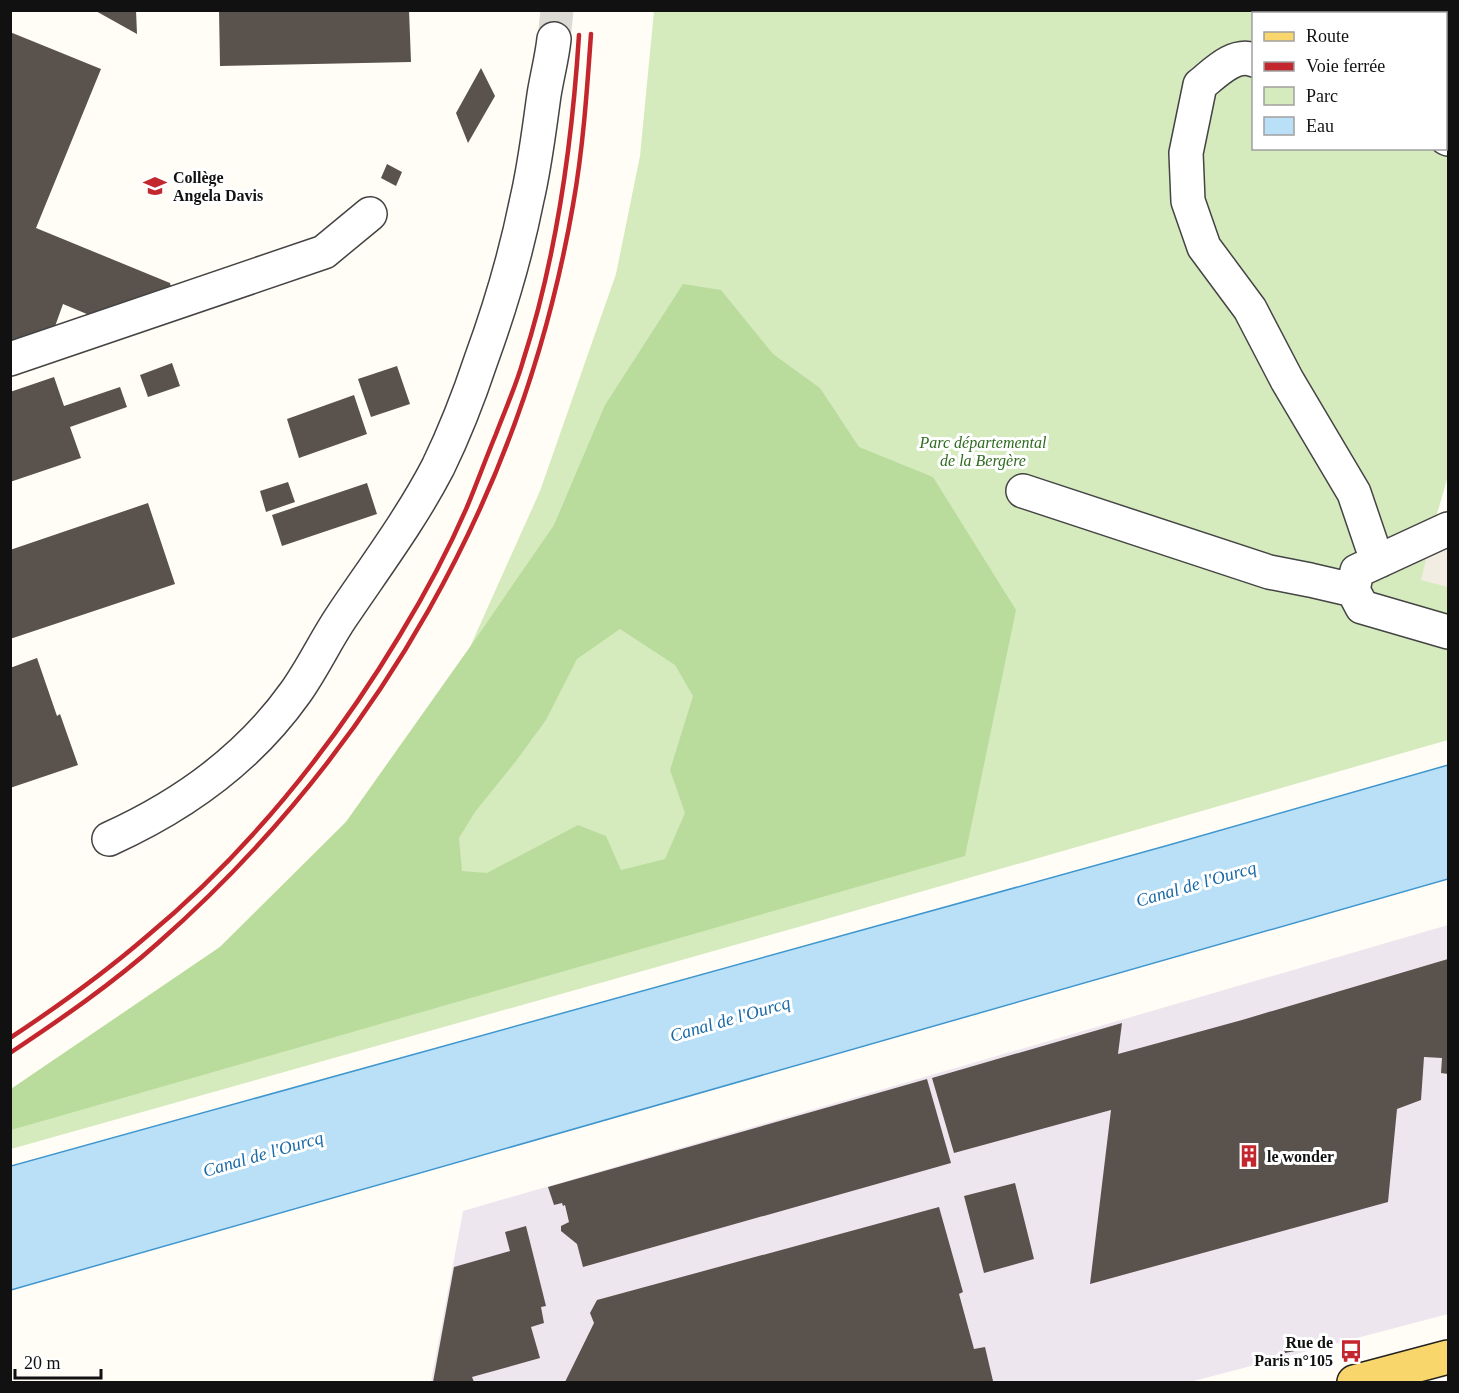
<svg xmlns="http://www.w3.org/2000/svg" width="1459" height="1393" font-family="Georgia,serif">
<rect width="100%" height="100%" fill="#fffdf5"/>
<path fill="#eee6ef" d="M1448 925V1314L1190 1382H431L463 1211Z"/>
<path fill="#d5ebbd" fill-rule="evenodd" d="M654 11H1448V476L1435 521 1448 526V740L802 926 11 1149V1089L220 947 346 822 470 647 540 491 616 274 640 156ZM1254 14H1446V148H1254Z"/>
<path fill="#b9dc9c" fill-rule="evenodd" d="M683 284 721 290 773 354 820 388 859 447 933 477 1016 610 965 856 11 1130V1089L220 947 346 822 470 647 554 525 605 405ZM620 629 675 665 693 696 670 770 685 813 665 859 621 870 606 836 578 825 487 873 462 871 459 838 475 812 516 761 546 720 577 659Z"/>
<path fill="#f1ede2" d="M1448 541V587L1421 580 1428 551Z"/>
<path fill="#b9e0f7" stroke="#3f96cf" stroke-width="1.5" d="M1448 765V879L11 1290V1166L1169 845Z"/>
<path fill="#5a524d" d="M94 10H136L137 34Z
M219 10H409L411 62 220 66Z
M10 32 101 69 36 228 170 283 172 291 94 317 63 304 53 332 10 346Z
M481 68 495 96 468 143 456 113Z
M387 164 402 172 396 186 381 178Z
M172 363 180 386 148 397 140 375Z
M397 366 410 404 371 417 358 379Z
M54 377 64 406 120 387 127 407 70 427 81 458 10 482V392Z
M354 395 367 434 299 458 287 419Z
M288 482 295 502 266 512 260 491Z
M367 483 377 514 282 546 272 515Z
M148 503 175 584 10 639V550Z
M37 658 57 716 60 714 78 765 10 788V668Z
M1448 959V1074L1441 1073 1442 1058 1424 1057 1421 1100 1397 1109 1388 1202 1090 1284 1111 1110 954 1153 932 1078 1122 1023 1118 1054 1242 1020Z
M927 1079 951 1163 583 1267 577 1244 561 1231V1226L569 1222 565 1205 563 1206 562 1203 554 1205 548 1187Z
M1015 1183 1034 1259 984 1273 964 1196Z
M939 1207 963 1292 959 1294 974 1349 985 1347 993 1381 992 1382H565L594 1323 590 1313 597 1300Z
M526 1226 546 1306 541 1307 544 1323 531 1327 540 1358 472 1377 474 1382H433L454 1267 510 1251 505 1232Z
M1293 1343 1295 1351 1285 1353 1283 1347Z"/>
<g fill="none" stroke-linecap="round" stroke-linejoin="round">
<path stroke="#dbdad3" stroke-width="33" stroke-dasharray="33 16" stroke-linecap="butt" d="M554 39 557 10"/>
<g stroke="#444" stroke-width="36">
<path id="minor" d="M1254 60C1234 52 1214 74 1200 85L1186 153 1188 201 1204 247 1250 309 1287 380 1354 493 1372 546 1379 561
M1446 138 1448 139
M10 359 324 252 370 214
M1023 491 1269 572 1310 580 1353 590
M1448 529 1357 571 1353 590 1362 607 1448 632
M109 839C182 806 248 759 295 693 313 668 325 641 342 616 375 567 411 519 438 467 455 432 469 396 481 360 500 308 516 254 527 199 535 165 539 130 544 95 547 76 552 58 554 39"/>
</g>
<g stroke="#222" stroke-width="36">
<path id="major" d="M1354 1382 1448 1357"/>
</g>
<use href="#minor" stroke="#fff" stroke-width="33"/>
<use href="#major" stroke="#f9d66b" stroke-width="33"/>
<path stroke="#c4262e" stroke-width="4.5" d="M10 1038C57 1007 103 974 146 937 247 853 332 748 400 635 425 594 448 551 467 507 477 483 486 458 496 434 505 410 516 386 523 361 557 256 572 145 579 35
M10 1053C61 1019 112 984 158 943 377 750 523 493 573 205 583 149 587 91 591 34"/>
</g>
<defs>
<g id="school-bare" transform="scale(1.8)"><path d="M0-5L7-2L0 1L-7-2ZM-4 1L0 2.5L4 1V4Q0 6-4 4Z" fill="#c4262e" stroke="#fff" stroke-width="2.5" paint-order="stroke"/></g>
<g id="building-bare" transform="scale(1.8)"><path d="M-4-6H4V6H1V3H-1V6H-4ZM-2.5-4.3h1.7v1.8h-1.7ZM.8-4.3h1.7v1.8H.8ZM-2.5-1h1.7V.8h-1.7ZM.8-1h1.7V.8H.8Z" fill="#c4262e" stroke="#fff" stroke-width="2.5" paint-order="stroke"/></g>
<g id="bus-bare" transform="scale(1.8)"><path d="M-5-6H5V4H4V6H2V4H-2V6H-4V4H-5ZM-3.5-4V0h7V-4ZM-3.5 1.2v1.5H-2V1.2ZM2 1.2v1.5H3.5V1.2Z" fill="#c4262e" stroke="#fff" stroke-width="2.5" paint-order="stroke"/></g>
</defs>
<g fill-rule="evenodd">
<use href="#school-bare" x="155" y="186"/>
<use href="#building-bare" x="1249" y="1156"/>
<use href="#bus-bare" x="1351" y="1351"/>
</g>
<g text-anchor="middle" stroke-width="6" stroke-linejoin="round" paint-order="stroke">
<g font-size="16" font-weight="bold" fill="#111" stroke="#fff" text-anchor="start">
<text x="173" y="183">Collège<tspan x="173" dy="18">Angela Davis</tspan></text>
<text x="1267" y="1162">le wonder</text>
<text x="1333" y="1348" text-anchor="end">Rue de<tspan x="1333" dy="18">Paris n°105</tspan></text>
</g>
<g font-size="16" font-style="italic" fill="#2f6b1f" stroke="#fff">
<text x="983" y="448">Parc départemental<tspan x="983" dy="18">de la Bergère</tspan></text>
</g>
<g font-size="18" font-style="italic" fill="#1768a6" stroke="#fff">
<text transform="translate(1196 884) rotate(-16)" y="6">Canal de l'Ourcq</text>
<text transform="translate(730 1019) rotate(-16)" y="6">Canal de l'Ourcq</text>
<text transform="translate(263 1154) rotate(-16)" y="6">Canal de l'Ourcq</text>
</g>
</g>
<rect width="1459" height="1393" fill="none" stroke="#111111" stroke-width="24"/>
<rect x="1252" y="12" width="195" height="138" fill="#ffffff" stroke="#a0a0a0" stroke-width="1.5"/>
<rect x="1264" y="32" width="30" height="9" fill="#f9d66b" stroke="#a0a0a0" stroke-width="1.5"/>
<text x="1306" y="42" font-size="18" fill="#111111">Route</text>
<rect x="1264" y="62" width="30" height="9" fill="#c4262e" stroke="#a0a0a0" stroke-width="1.5"/>
<text x="1306" y="72" font-size="18" fill="#111111">Voie ferrée</text>
<rect x="1264" y="87" width="30" height="18" fill="#d5ebbd" stroke="#a0a0a0" stroke-width="1.5"/>
<text x="1306" y="102" font-size="18" fill="#111111">Parc</text>
<rect x="1264" y="117" width="30" height="18" fill="#b9e0f7" stroke="#a0a0a0" stroke-width="1.5"/>
<text x="1306" y="132" font-size="18" fill="#111111">Eau</text>
<path d="M15 1369v9h86v-9" fill="none" stroke="#111111" stroke-width="3"/>
<text x="24" y="1369" font-size="18" fill="#111111" stroke="#ffffff" stroke-width="4.5" paint-order="stroke">20 m</text>
</svg>
